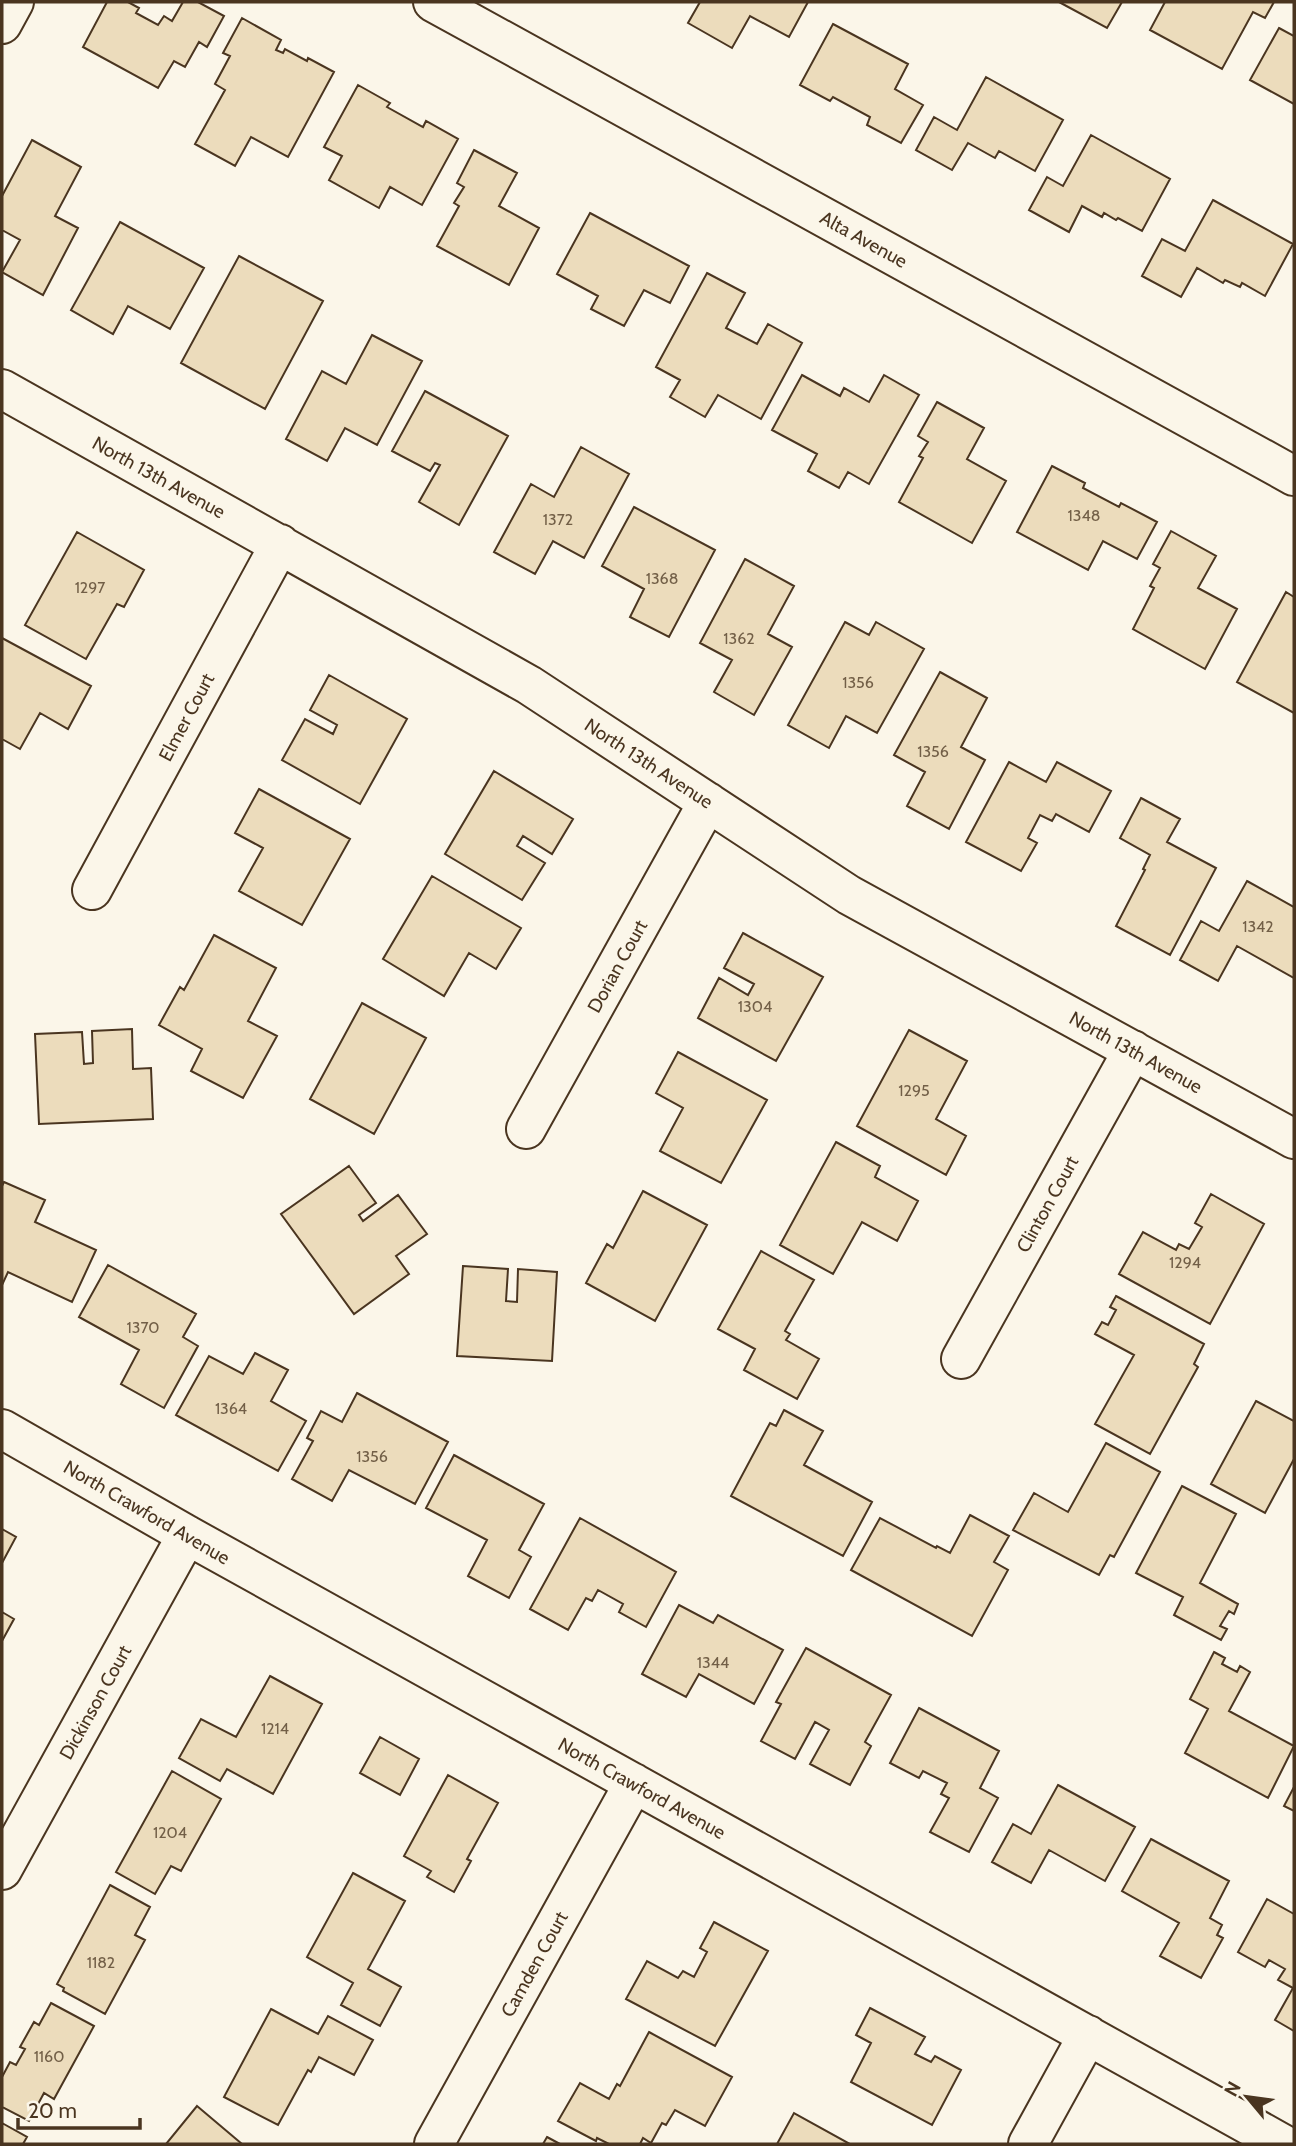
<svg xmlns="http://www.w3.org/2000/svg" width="1296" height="2146" font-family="Cabin,sans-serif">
<rect width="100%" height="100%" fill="#fbf6e9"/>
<path fill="#ecdcbc" stroke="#4a3520" stroke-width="2" d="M107 2H128L139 8 136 13 158 25 164 16 172 21 183 2H198L224 16 207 47 199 42 185 67 174 61 158 88 83 47Z
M700 2H808L789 37 750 16 732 48 688 23Z
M1059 2H1122L1107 28Z
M1165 2H1274L1265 18 1253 12 1222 69 1150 30Z
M242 18 281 40 276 50 283 53 285 49 307 61 308 58 334 72 288 157 251 137 235 166 195 144 225 90 215 84 230 56 223 53Z
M833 24 908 64 895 89 923 105 901 143 867 125 870 117 833 97 830 101 800 85Z
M1279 28 1294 36V104L1250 80Z
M986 77 1063 120 1035 171 999 151 995 158 968 143 952 170 916 150 934 117 957 130Z
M358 85 390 103 387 107 423 127 426 121 458 139 422 205 390 187 379 208 329 180 342 156 324 147Z
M1091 135 1170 179 1142 231 1118 218 1116 220 1104 213 1102 217 1082 206 1069 232 1029 210 1047 177 1063 186Z
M32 140 81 167 55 216 78 228 43 295 2 272 20 240 2 230V196Z
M474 150 517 173 499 206 539 228 509 285 437 246 459 206 454 203 464 187 457 183Z
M1213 200 1293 244 1265 296 1242 283 1240 287 1225 280 1223 283 1197 268 1181 297 1142 276 1162 239 1185 251Z
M590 213 689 266 670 303 644 290 624 326 591 309 598 296 557 274Z
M120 222 204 268 170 329 128 306 113 334 71 310Z
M239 256 323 301 265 409 181 363Z
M707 273 745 293 726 328 757 344 768 324 802 343 761 419 718 395 705 417 670 397 680 380 656 367Z
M372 335 422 361 377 445 345 428 327 461 286 439 322 371 346 384Z
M802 375 840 396 844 388 869 402 884 375 919 395 869 484 848 472 839 488 808 471 817 454 772 430Z
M425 391 508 436 459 525 419 502 440 465 435 463 430 471 392 451Z
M937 402 984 428 967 459 1006 481 972 543 899 502 923 458 919 456 928 442 918 436Z
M581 447 629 474 584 558 553 541 535 574 494 552 531 484 554 497Z
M1052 466 1085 483 1083 488 1119 507 1121 503 1157 522 1137 559 1103 541 1088 570 1017 532Z
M634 507 715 550 669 637 630 617 644 589 602 566Z
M1171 531 1216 556 1198 588 1237 609 1205 669 1133 629 1154 588 1150 586 1160 568 1153 564Z
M77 532 144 570 124 607 117 604 86 659 25 625Z
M745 559 794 586 768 634 792 647 754 715 714 692 732 660 700 643Z
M1286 592 1294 597V713L1237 682Z
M845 622 869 635 876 622 924 649 877 733 846 716 829 748 788 725Z
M2 638 91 686 68 729 40 713 20 749 2 739Z
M940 672 987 698 961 747 985 760 949 829 907 806 925 772 894 755Z
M329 675 407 719 360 804 282 760 305 719 333 734 337 725 310 710Z
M1009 762 1046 782 1057 762 1111 791 1089 832 1056 814 1052 821 1040 815 1028 838 1037 843 1021 871 966 842Z
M494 771 573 819 552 854 523 836 517 846 545 863 522 900 445 854Z
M259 789 350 839 302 925 239 891 263 848 235 833Z
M1141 798 1180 819 1167 842 1216 868 1170 955 1116 926 1145 870 1143 869 1150 855 1120 838Z
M432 876 521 928 496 969 469 953 444 996 383 959Z
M1247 881 1294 907V978L1237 946 1218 981 1180 960 1201 921 1219 931Z
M743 933 823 977 776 1061 698 1018 719 978 748 995 754 984 724 968Z
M214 935 276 968 248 1021 277 1036 243 1098 191 1071 202 1049 159 1025 180 987 184 990Z
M362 1003 426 1038 374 1134 310 1099Z
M132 1029 133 1069 151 1068 153 1119 39 1124 35 1034 82 1032 84 1064 93 1063 92 1031Z
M909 1030 967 1061 936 1119 966 1136 946 1175 857 1126Z
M678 1052 767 1100 721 1183 660 1151 683 1108 656 1093Z
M836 1142 880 1166 875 1177 918 1201 897 1241 862 1222 833 1274 780 1245Z
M349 1166 376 1203 359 1215 363 1221 398 1195 427 1234 396 1256 409 1274 354 1314 281 1214Z
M4 1182 45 1200 35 1222 96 1250 72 1302 8 1272 2 1285V1186Z
M643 1191 707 1225 655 1321 586 1283 607 1244 613 1248Z
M1211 1194 1264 1224 1210 1324 1119 1274 1143 1232 1176 1250 1179 1244 1189 1249 1202 1227 1195 1223Z
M761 1251 814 1280 785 1331 790 1334 786 1340 819 1359 797 1399 744 1370 755 1349 718 1329Z
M108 1265 196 1314 183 1337 198 1346 164 1408 121 1384 139 1350 79 1317Z
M463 1266 508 1269 506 1301 517 1302 518 1269 557 1272 552 1361 457 1356Z
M1116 1296 1204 1344 1194 1364 1198 1367 1150 1454 1095 1424 1134 1355 1095 1334 1102 1322 1108 1325 1116 1310 1110 1307Z
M255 1353 288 1370 271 1401 306 1421 278 1471 176 1415 209 1356 243 1374Z
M357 1393 448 1442 415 1504 349 1470 332 1501 292 1479 313 1441 307 1438 321 1411 342 1422Z
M1256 1401 1294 1421V1459L1265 1513 1211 1484Z
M784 1410 823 1431 804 1465 872 1502 843 1556 731 1496 770 1423 776 1426Z
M1106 1443 1160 1472 1114 1557 1110 1555 1099 1575 1013 1530 1034 1493 1068 1512Z
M454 1455 544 1504 519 1550 531 1557 509 1598 468 1576 487 1540 426 1508Z
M1182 1486 1236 1514 1200 1583 1238 1604 1234 1614 1229 1611 1220 1626 1227 1629 1221 1640 1174 1615 1183 1597 1136 1573Z
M970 1515 1009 1536 994 1562 1008 1570 972 1636 851 1570 880 1518 936 1548 937 1546 950 1553Z
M580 1518 676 1572 646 1627 619 1612 623 1604 598 1590 592 1601 586 1598 568 1630 530 1609Z
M2 1529 16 1537 2 1563Z
M679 1605 713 1623 718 1615 783 1650 754 1704 699 1674 686 1697 642 1674Z
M2 1612 14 1619 2 1641Z
M806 1648 891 1695 865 1742 871 1746 850 1785 810 1764 829 1730 815 1722 795 1759 761 1741 781 1704 776 1702Z
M1214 1652 1225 1658 1222 1664 1237 1672 1240 1666 1250 1672 1229 1711 1294 1746 1268 1798 1185 1753 1208 1709 1190 1699Z
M270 1676 322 1704 273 1794 227 1769 220 1781 179 1758 201 1719 236 1737Z
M919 1708 999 1751 980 1788 998 1798 969 1852 930 1832 949 1798 941 1794 947 1783 923 1771 919 1778 890 1763Z
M380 1737 419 1759 400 1795 360 1773Z
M172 1771 221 1799 181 1871 171 1866 155 1894 116 1872Z
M448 1775 498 1803 467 1859 471 1861 454 1892 427 1877 431 1871 404 1856Z
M1058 1785 1135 1827 1105 1881 1049 1850 1031 1883 992 1862 1013 1824 1031 1834Z
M1294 1787V1811L1284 1806Z
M1151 1839 1229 1881 1210 1918 1222 1925 1217 1935 1223 1938 1201 1978 1160 1956 1179 1923 1122 1891Z
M353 1873 405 1901 368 1969 401 1987 380 2026 341 2005 353 1983 307 1957Z
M110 1885 150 1907 135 1935 145 1940 105 2014 63 1991 64 1988 57 1984Z
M1267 1899 1294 1914V2031L1275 2020 1293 1988 1278 1980 1285 1969 1269 1960 1265 1967 1238 1952Z
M714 1922 768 1951 715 2046 626 1999 647 1961 678 1978 683 1971 694 1977 707 1952 700 1948Z
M51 2003 94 2026 54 2099 44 2093 29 2121 2 2107V2077L10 2062 16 2065 25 2049 20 2047 34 2022 39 2025Z
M870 2008 925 2037 915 2054 931 2062 935 2056 961 2070 932 2125 851 2082 871 2043 856 2035Z
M271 2009 318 2034 328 2016 373 2040 354 2075 319 2057 311 2072 308 2070 278 2125 224 2097Z
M649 2032 732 2077 705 2126 675 2110 666 2125 662 2123 651 2143 643 2138 640 2144H609L597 2138 596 2141 558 2121 580 2083 609 2099 617 2084 620 2086Z
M197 2106 242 2144H166Z
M794 2113 850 2144H777Z
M2 2123 27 2137 23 2144H2Z
M547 2137 560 2144H543Z"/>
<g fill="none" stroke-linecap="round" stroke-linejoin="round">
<g stroke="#4a3520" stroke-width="42">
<path id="minor" d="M433 2 1294 476
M2 24 14 2
M2 389 529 685 849 895 1294 1139
M92 890 280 544
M526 1129 708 802
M961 1359 1133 1050
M2 1429 187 1535 1283 2144
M2 1870 187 1535
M434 2144 634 1783
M1028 2144 1088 2035"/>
</g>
<use href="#minor" stroke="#fbf6e9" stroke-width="38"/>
</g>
<g text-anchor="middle" stroke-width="5" stroke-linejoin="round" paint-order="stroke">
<g font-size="16" fill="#725f47">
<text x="1084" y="521">1348</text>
<text x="558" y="525">1372</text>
<text x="662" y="584">1368</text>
<text x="90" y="593">1297</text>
<text x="739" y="644">1362</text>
<text x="858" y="688">1356</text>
<text x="933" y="757">1356</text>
<text x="1258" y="932">1342</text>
<text x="755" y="1012">1304</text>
<text x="914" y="1096">1295</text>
<text x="1185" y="1268">1294</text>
<text x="143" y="1333">1370</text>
<text x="231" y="1414">1364</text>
<text x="372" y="1462">1356</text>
<text x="713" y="1668">1344</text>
<text x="275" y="1734">1214</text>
<text x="170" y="1838">1204</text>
<text x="101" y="1968">1182</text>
<text x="49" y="2062">1160</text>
</g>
<g font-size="19" fill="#4a3520" stroke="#fbf6e9">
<text transform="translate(864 239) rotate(29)" y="7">Alta Avenue</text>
<text transform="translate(159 477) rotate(29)" y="7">North 13th Avenue</text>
<text transform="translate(186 717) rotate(-62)" y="7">Elmer Court</text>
<text transform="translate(649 763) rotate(33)" y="7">North 13th Avenue</text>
<text transform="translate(617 966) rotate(-61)" y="7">Dorian Court</text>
<text transform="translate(1136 1052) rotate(29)" y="7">North 13th Avenue</text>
<text transform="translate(1047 1204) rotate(-61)" y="7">Clinton Court</text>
<text transform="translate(147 1512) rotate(30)" y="7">North Crawford Avenue</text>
<text transform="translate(95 1702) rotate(-61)" y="7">Dickinson Court</text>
<text transform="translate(642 1788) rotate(29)" y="7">North Crawford Avenue</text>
<text transform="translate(534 1964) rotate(-61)" y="7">Camden Court</text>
</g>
</g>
<rect width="1296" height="2146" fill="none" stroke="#4a3520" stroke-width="7"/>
<g transform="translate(1247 2097) rotate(299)" stroke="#fbf6e9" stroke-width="5" paint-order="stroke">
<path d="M0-5L12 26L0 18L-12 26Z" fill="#4a3520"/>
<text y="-10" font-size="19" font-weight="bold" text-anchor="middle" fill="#4a3520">N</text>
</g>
<path d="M18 2118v10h122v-10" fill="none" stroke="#4a3520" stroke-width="3.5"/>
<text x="28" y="2118" font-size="21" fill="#4a3520" stroke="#fbf6e9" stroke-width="5" paint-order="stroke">20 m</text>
</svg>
